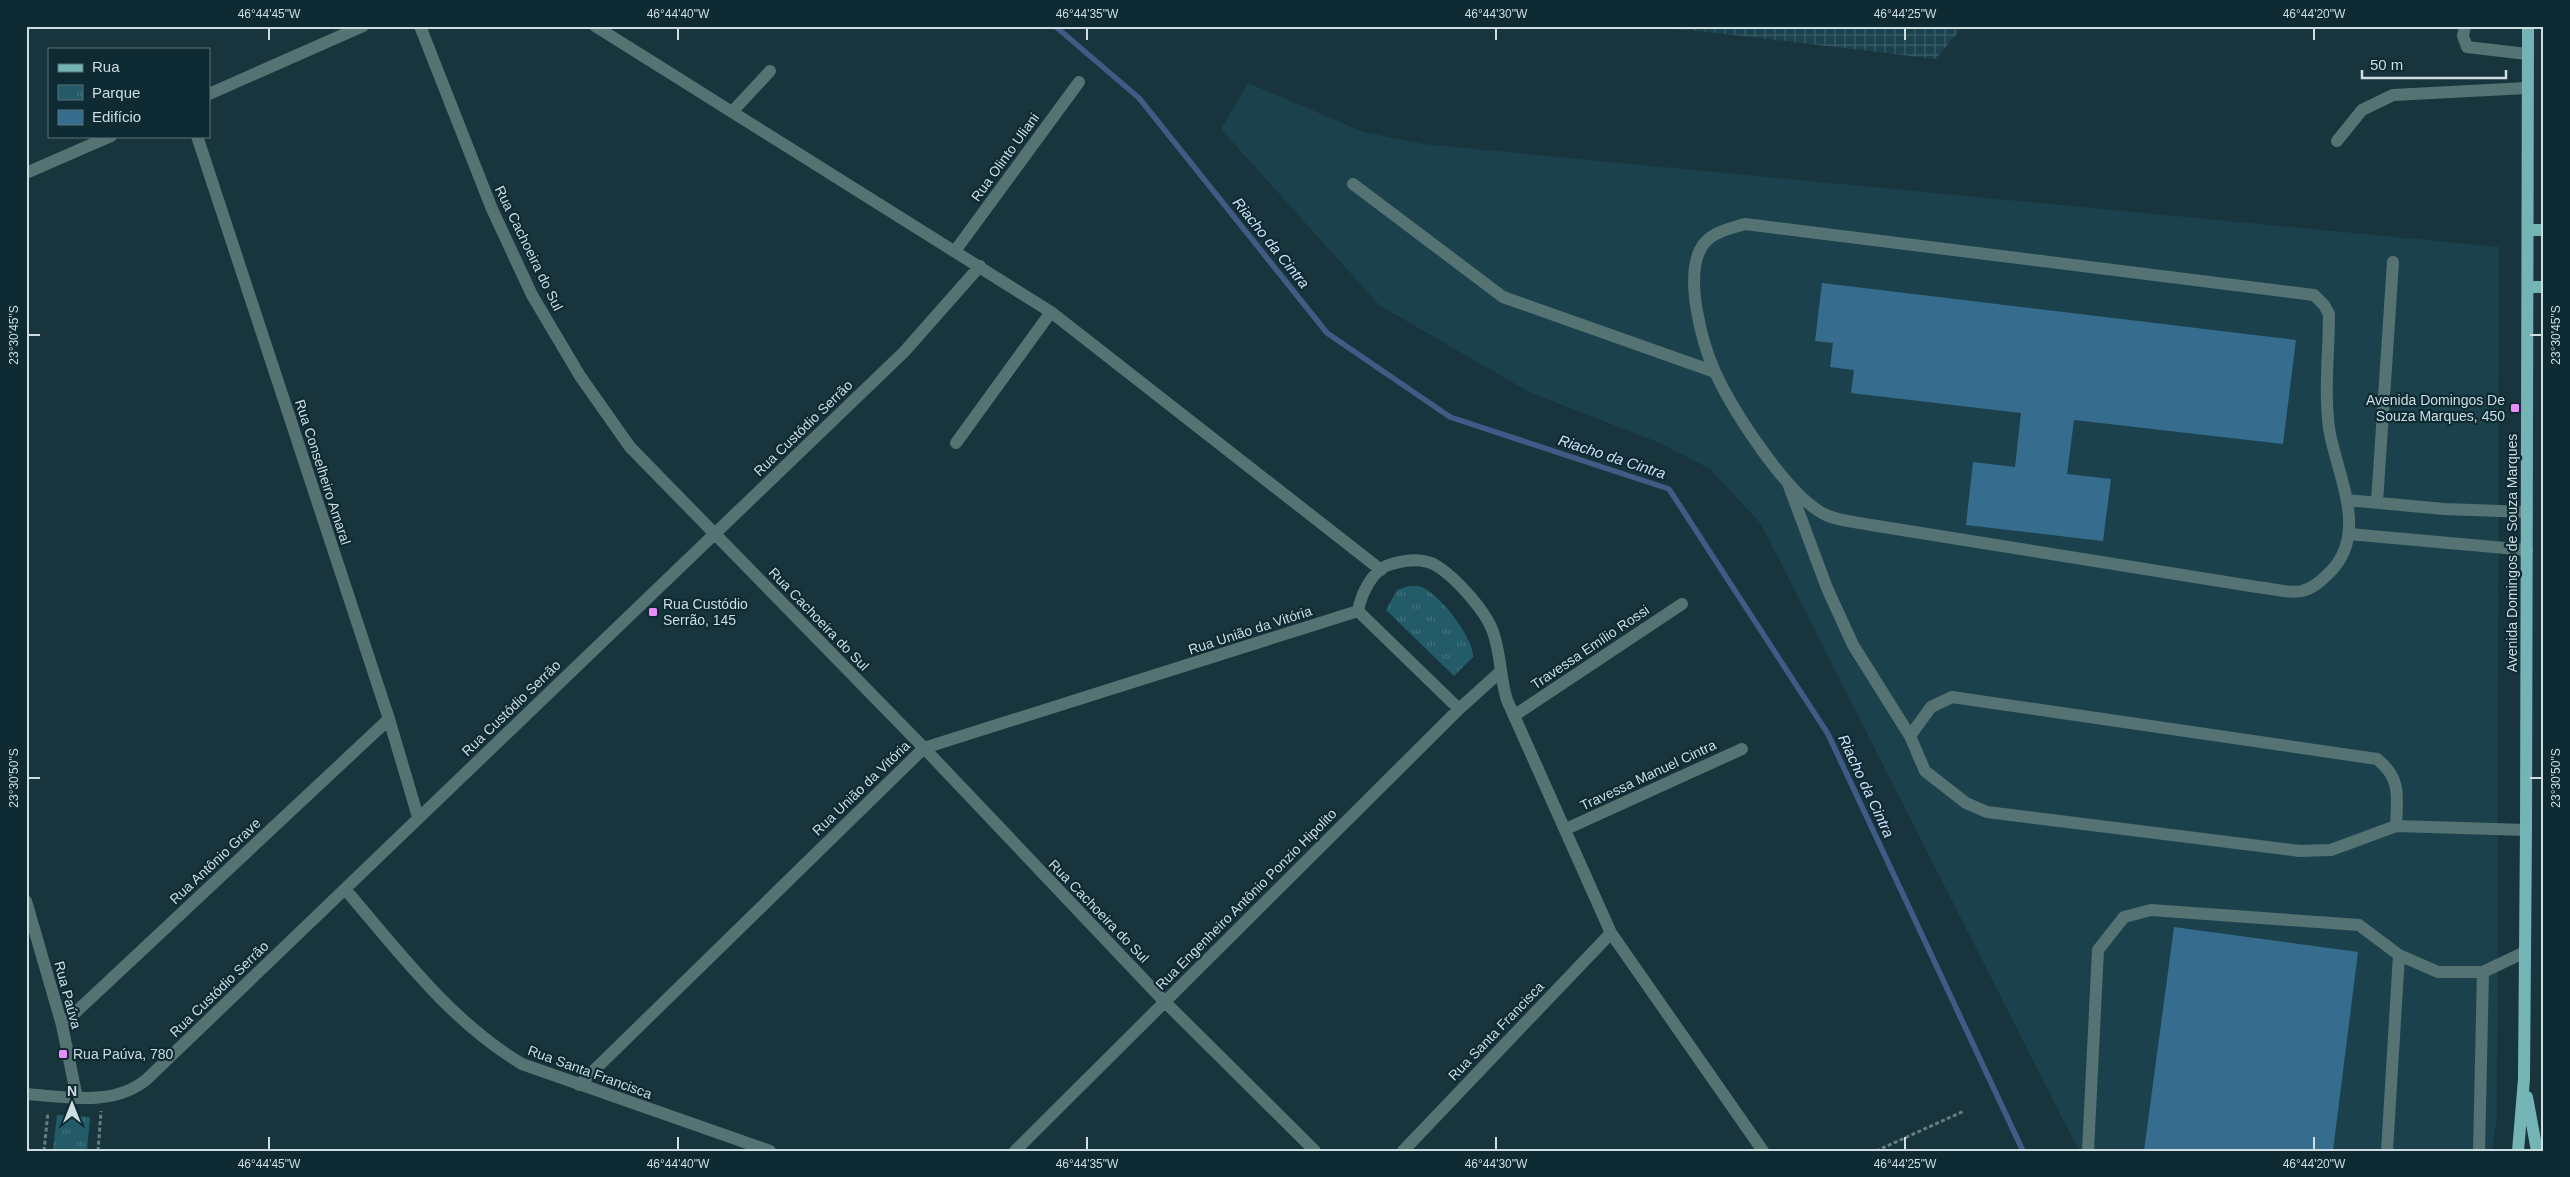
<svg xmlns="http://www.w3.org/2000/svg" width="2570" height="1177" font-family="Arial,sans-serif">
<defs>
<pattern id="industrial-grid" width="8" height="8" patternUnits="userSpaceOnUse" patternTransform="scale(1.25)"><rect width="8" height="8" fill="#1b424c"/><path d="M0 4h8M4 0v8" fill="none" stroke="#3b5d66"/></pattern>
<pattern id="park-tufts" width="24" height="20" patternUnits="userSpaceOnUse" patternTransform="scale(1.25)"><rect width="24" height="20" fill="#245b69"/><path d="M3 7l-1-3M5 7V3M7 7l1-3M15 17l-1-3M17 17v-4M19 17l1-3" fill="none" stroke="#43727e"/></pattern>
</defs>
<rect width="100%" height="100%" fill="#18353d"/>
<path fill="#1b424c" d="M1248 83 1363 132 1423 144 2499 247 2497 1116 2492 1151H2079L1761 524 1710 469 1660 443 1529 392 1379 305 1221 129Z"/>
<path fill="url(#industrial-grid)" d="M1635 26H1963L1936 59 1699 31Z"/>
<path fill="url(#park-tufts)" d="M1409 586C1413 586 1417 585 1421 587 1439 593 1474 638 1473 657L1454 676 1386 610 1397 590Z
M57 1115 90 1117 87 1151H53Z"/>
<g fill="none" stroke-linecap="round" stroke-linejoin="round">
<path stroke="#405c86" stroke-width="5.5" d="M1055 26 1139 98 1327 333 1450 417 1669 489 1828 734 2023 1151"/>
</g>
<path fill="#366c8d" d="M1822 283 2296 340 2283 444 2074 420 2067 474 2111 479 2103 541 1966 525 1973 462 2015 467 2021 413 1851 393 1854 370 1830 367 1833 343 1815 341Z
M2174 927 2358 952 2333 1151H2144Z"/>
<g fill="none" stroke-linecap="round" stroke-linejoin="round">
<path stroke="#657d83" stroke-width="3" stroke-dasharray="4 2.5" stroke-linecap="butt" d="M44 1151 48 1112
M98 1151 101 1111
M1876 1151 1964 1111"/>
<path stroke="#557373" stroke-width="12" d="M420 26 492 209 532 295 580 376 630 447 924 748 1164 1001 1315 1151
M595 26 1051 312 1381 570
M2465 26 2463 36 2467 47 2527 54
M209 94 363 26
M732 112 770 71
M197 136 389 719 418 817
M2337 141 2362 110 2393 95 2527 88
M26 173 111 136
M1353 184 1503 297 1715 372
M1745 224 2314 295 2324 305 2329 314C2329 351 2324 390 2329 428 2336 474 2370 532 2330 572 2322 580 2314 588 2302 591 2289 594 2270 588 2257 587L1871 525C1857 522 1839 521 1826 515 1788 497 1733 411 1715 372 1702 343 1685 280 1700 250 1708 233 1728 229 1745 224Z
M955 251 1079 82
M956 443 1051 312
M1789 486 1827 588 1853 645 1910 736
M2347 500 2444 509 2527 512
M2377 502 2393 262
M2349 534 2527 550
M1459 709 1358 611C1361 594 1373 568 1392 564 1406 560 1424 558 1437 566 1456 578 1486 611 1493 632 1501 654 1500 678 1507 700L1611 933 1763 1151
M1515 715 1682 604
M2396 826C2397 797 2402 779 2377 759L1952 697 1931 707 1910 736 1925 771 1966 803 1987 812 2300 851 2331 850 2396 826 2526 830
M1566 829 1742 749
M345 889C399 952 450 1021 522 1064L770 1151
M26 901 62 1025 77 1098
M62 1025 389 719
M579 1085 924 748 1358 611
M26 1094C66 1097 114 1107 147 1079L904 352 980 266
M1015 1151 1459 709 1500 672
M1403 1151 1611 933
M2088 1151 2098 950 2124 917 2151 910 2359 925 2399 955 2438 972H2483L2525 952
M2387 1151 2399 955
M2479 1151 2483 972"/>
<path stroke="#74b4b5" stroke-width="12" d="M2529 230H2544
M2529 287H2544
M2527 1097 2537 1151
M2518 1151 2524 1079 2526 830 2528 26"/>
</g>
<path fill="none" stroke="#cddde2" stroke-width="2" d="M269 28V40M678 28V40M1087 28V40M1496 28V40M1905 28V40M2314 28V40M28 335H40M2530 335H2542M28 778H40M2530 778H2542M269 1137V1150M678 1137V1150M1087 1137V1150M1496 1137V1150M1905 1137V1150M2314 1137V1150"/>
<g fill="#ea8dfc" stroke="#0e2b33" stroke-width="2">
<rect x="2510" y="403" width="10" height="10" rx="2.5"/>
<rect x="648" y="607" width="10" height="10" rx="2.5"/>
<rect x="58" y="1049" width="10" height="10" rx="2.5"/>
</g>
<g text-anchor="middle" stroke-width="4.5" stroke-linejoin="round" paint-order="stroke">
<g font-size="14" fill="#cddde2" stroke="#0e2b33">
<text transform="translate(1005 157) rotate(-54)" y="5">Rua Olinto Uliani</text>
<text transform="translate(529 248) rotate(64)" y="5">Rua Cachoeira do Sul</text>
<text transform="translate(803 428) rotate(-44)" y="5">Rua Custódio Serrão</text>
<text transform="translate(323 472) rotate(72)" y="5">Rua Conselheiro Amaral</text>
<text transform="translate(2512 553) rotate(-90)" y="5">Avenida Domingos de Souza Marques</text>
<text transform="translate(819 619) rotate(46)" y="5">Rua Cachoeira do Sul</text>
<text transform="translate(1250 630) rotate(-18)" y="5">Rua União da Vitória</text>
<text transform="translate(1590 647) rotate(-34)" y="5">Travessa Emílio Rossi</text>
<text transform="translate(511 708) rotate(-44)" y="5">Rua Custódio Serrão</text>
<text transform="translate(1648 775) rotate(-25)" y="5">Travessa Manuel Cintra</text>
<text transform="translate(861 788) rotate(-44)" y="5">Rua União da Vitória</text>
<text transform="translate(215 861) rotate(-43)" y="5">Rua Antônio Grave</text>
<text transform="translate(1246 899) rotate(-45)" y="5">Rua Engenheiro Antônio Ponzio Hipolito</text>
<text transform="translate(1099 911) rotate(46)" y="5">Rua Cachoeira do Sul</text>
<text transform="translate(219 989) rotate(-44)" y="5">Rua Custódio Serrão</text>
<text transform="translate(68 995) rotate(75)" y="5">Rua Paúva</text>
<text transform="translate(1496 1031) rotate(-46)" y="5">Rua Santa Francisca</text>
<text transform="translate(590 1072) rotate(20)" y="5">Rua Santa Francisca</text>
</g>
<g font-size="14" fill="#cddde2" stroke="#0e2b33" text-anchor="start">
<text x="2505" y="405" text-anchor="end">Avenida Domingos De<tspan x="2505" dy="16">Souza Marques, 450</tspan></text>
<text x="663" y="609">Rua Custódio<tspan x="663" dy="16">Serrão, 145</tspan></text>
<text x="73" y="1059">Rua Paúva, 780</text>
</g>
<g font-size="15" font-style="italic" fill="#cee0fc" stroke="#0e2b33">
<text transform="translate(1271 243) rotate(51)" y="5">Riacho da Cintra</text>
<text transform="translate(1612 457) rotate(18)" y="5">Riacho da Cintra</text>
<text transform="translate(1866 786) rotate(65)" y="5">Riacho da Cintra</text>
</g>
</g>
<rect width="2570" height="1177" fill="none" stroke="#0e2b33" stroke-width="55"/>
<rect x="48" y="48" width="162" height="90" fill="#0e2b33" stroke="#5a7279"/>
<rect x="58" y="64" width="25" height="8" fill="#74b4b5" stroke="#5a7279"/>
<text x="92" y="72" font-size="15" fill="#cddde2">Rua</text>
<rect x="58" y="85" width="25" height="15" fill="url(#park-tufts)" stroke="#5a7279"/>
<text x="92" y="98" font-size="15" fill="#cddde2">Parque</text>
<rect x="58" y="110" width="25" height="15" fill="#366c8d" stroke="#5a7279"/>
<text x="92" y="122" font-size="15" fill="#cddde2">Edifício</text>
<g transform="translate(72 1104)" stroke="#0e2b33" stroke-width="4" paint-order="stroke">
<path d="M0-4L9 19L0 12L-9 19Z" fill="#cddde2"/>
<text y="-8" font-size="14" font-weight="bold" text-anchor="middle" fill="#cddde2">N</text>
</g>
<path d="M2362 70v8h144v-8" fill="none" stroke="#cddde2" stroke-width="2.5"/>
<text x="2370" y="70" font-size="15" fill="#cddde2" stroke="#0e2b33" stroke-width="4" paint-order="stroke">50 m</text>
<rect x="28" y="28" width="2514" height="1122" fill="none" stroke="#cddde2" stroke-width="2"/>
<g font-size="12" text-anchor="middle" fill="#cddde2">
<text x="269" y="18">46°44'45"W</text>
<text x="678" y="18">46°44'40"W</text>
<text x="1087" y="18">46°44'35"W</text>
<text x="1496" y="18">46°44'30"W</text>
<text x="1905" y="18">46°44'25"W</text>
<text x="2314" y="18">46°44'20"W</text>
<text transform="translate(14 335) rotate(-90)" y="4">23°30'45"S</text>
<text transform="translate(2556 335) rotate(-90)" y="4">23°30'45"S</text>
<text transform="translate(14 778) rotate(-90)" y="4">23°30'50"S</text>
<text transform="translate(2556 778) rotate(-90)" y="4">23°30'50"S</text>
<text x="269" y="1168">46°44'45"W</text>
<text x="678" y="1168">46°44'40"W</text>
<text x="1087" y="1168">46°44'35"W</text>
<text x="1496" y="1168">46°44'30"W</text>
<text x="1905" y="1168">46°44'25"W</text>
<text x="2314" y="1168">46°44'20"W</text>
</g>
</svg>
